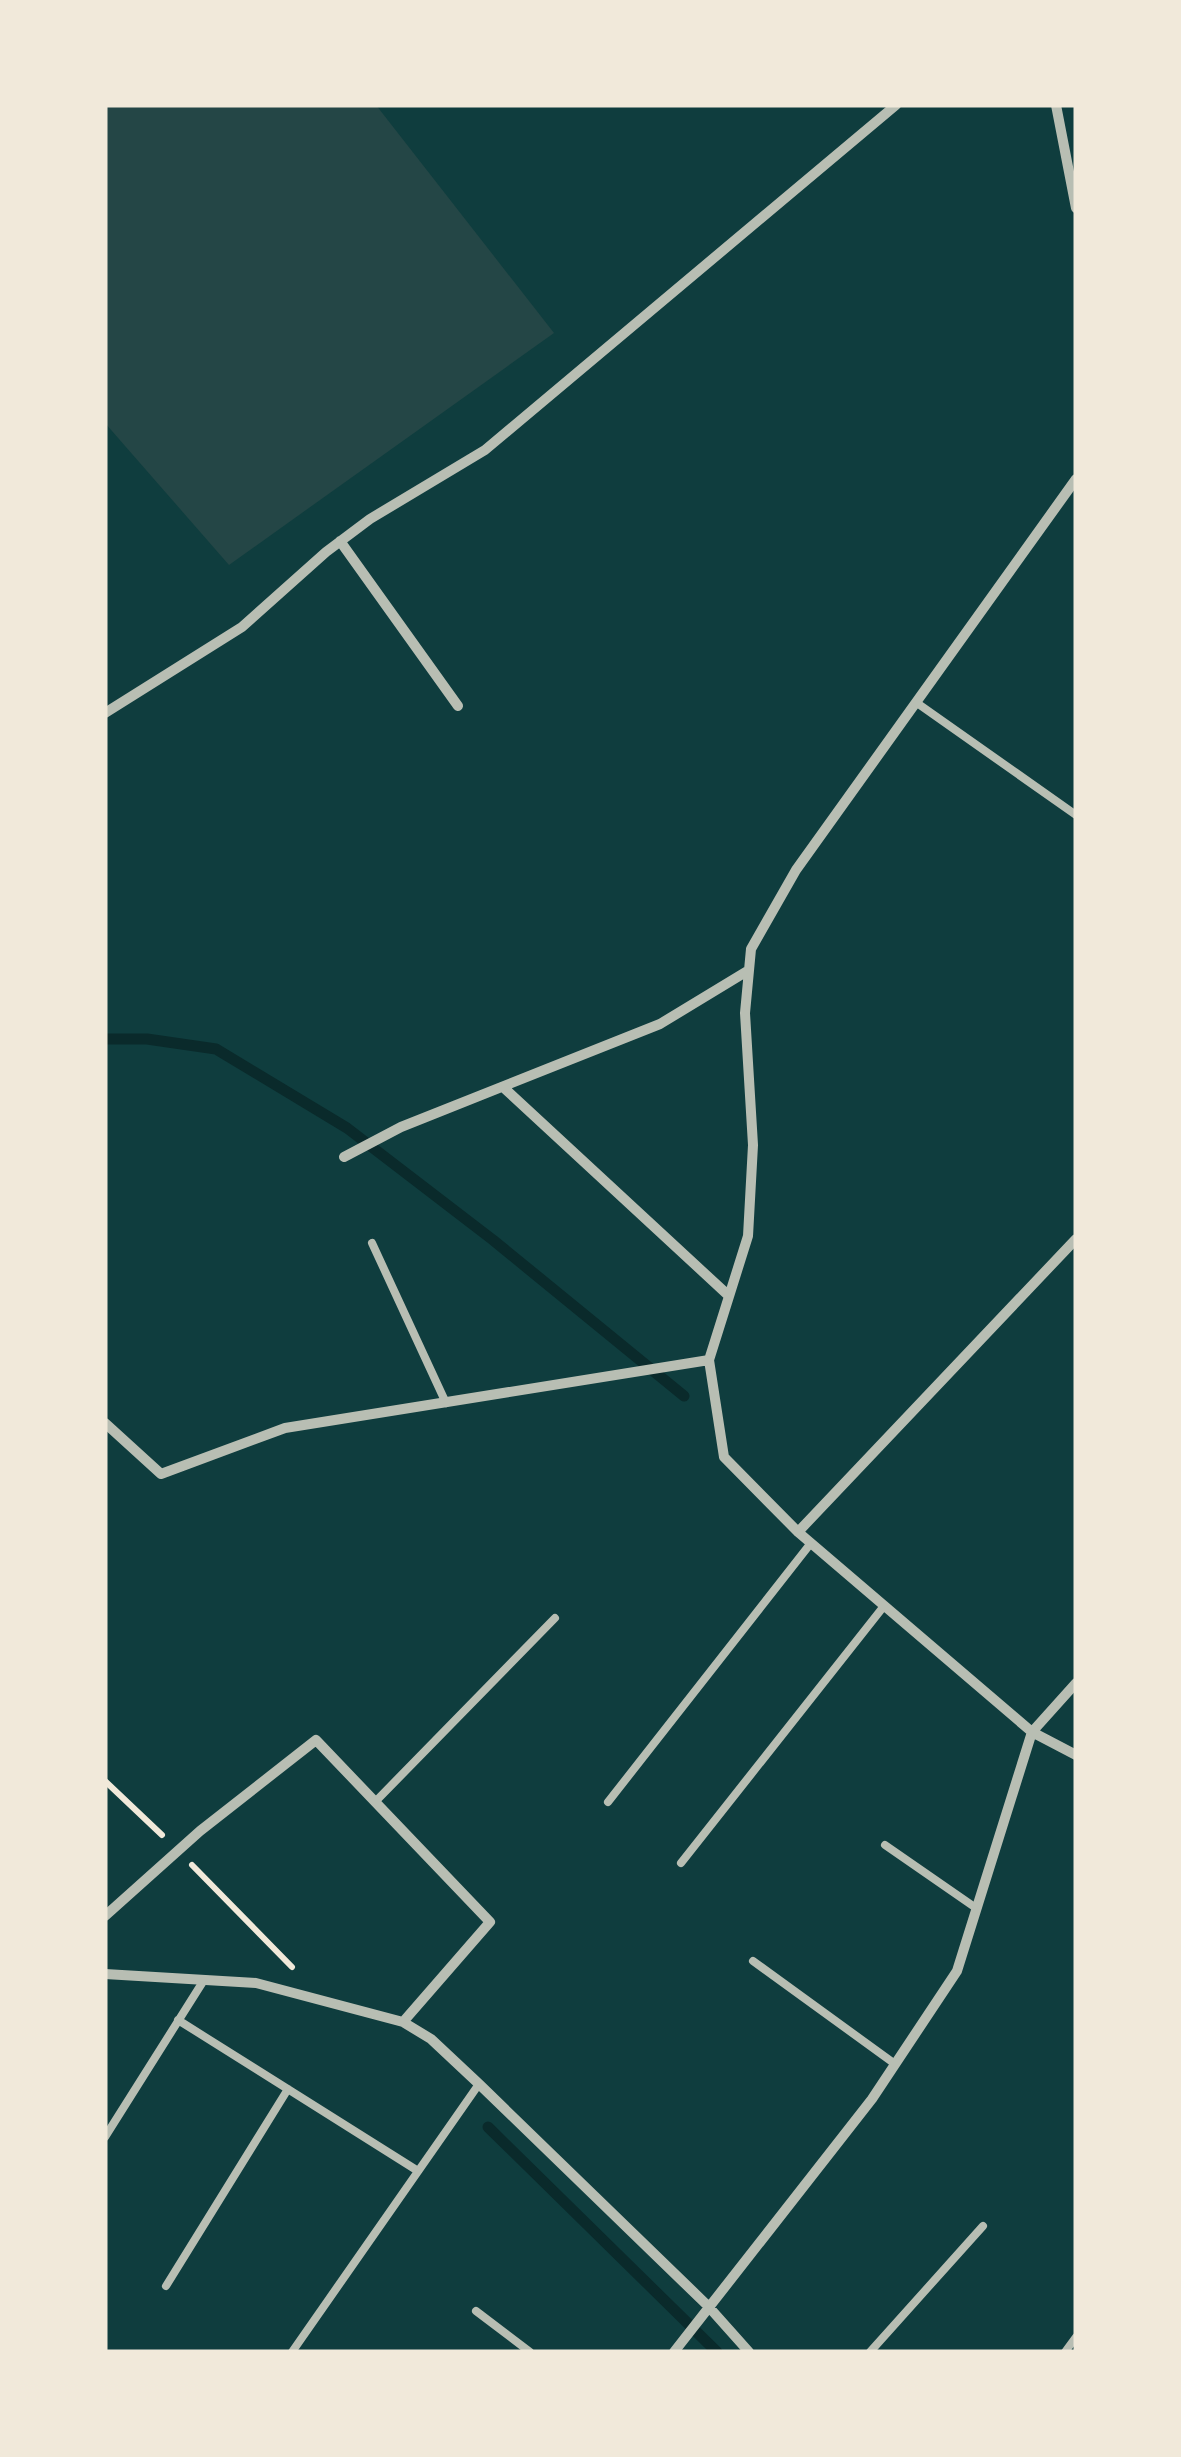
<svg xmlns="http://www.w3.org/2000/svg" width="1181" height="2457" font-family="Roboto,sans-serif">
<rect width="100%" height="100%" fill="#0f3d3e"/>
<path fill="#244646" d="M105 105H376L554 333 229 565 105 423Z"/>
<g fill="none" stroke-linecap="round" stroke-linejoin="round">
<path stroke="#0a2a2b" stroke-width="11" d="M105 1039H147L216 1049 347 1128 493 1240 684 1396
M488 2127 717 2352"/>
<path stroke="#f1e9da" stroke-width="6" d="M105 1781 162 1835
M192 1865 292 1967"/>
<path stroke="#b8beb3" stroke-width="8" d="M917 703 1076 815
M372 1243 446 1403
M376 1801 555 1618
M608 1802 811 1543
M885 1845 976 1908
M681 1863 884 1606
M753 1961 895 2064
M178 2020 418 2171
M105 2137 204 1980
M166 2286 288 2089
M476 2311 530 2352
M292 2352 479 2084
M870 2352 983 2226
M1065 2352 1076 2337"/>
<path stroke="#b8beb3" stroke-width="10" d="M1056 105 1076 208
M1076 479 796 870 751 949 745 1013 753 1145 748 1236 709 1360 724 1457 798 1532 1032 1732 1076 1755
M340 541 458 706
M105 713 242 627 326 552 370 519 485 450 896 105
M503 1087 729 1296
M344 1157 401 1127 660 1024 749 970
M105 1423 161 1474 285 1428 709 1360
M798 1532 1076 1239
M105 1916 200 1831 316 1740 490 1922 403 2022
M105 1974 256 1983 403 2022 431 2039 479 2084 708 2306 749 2352
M674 2352 872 2099 957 1971 1032 1732 1076 1683"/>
</g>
<rect width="1181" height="2457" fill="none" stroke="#f1e9da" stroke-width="215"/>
</svg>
